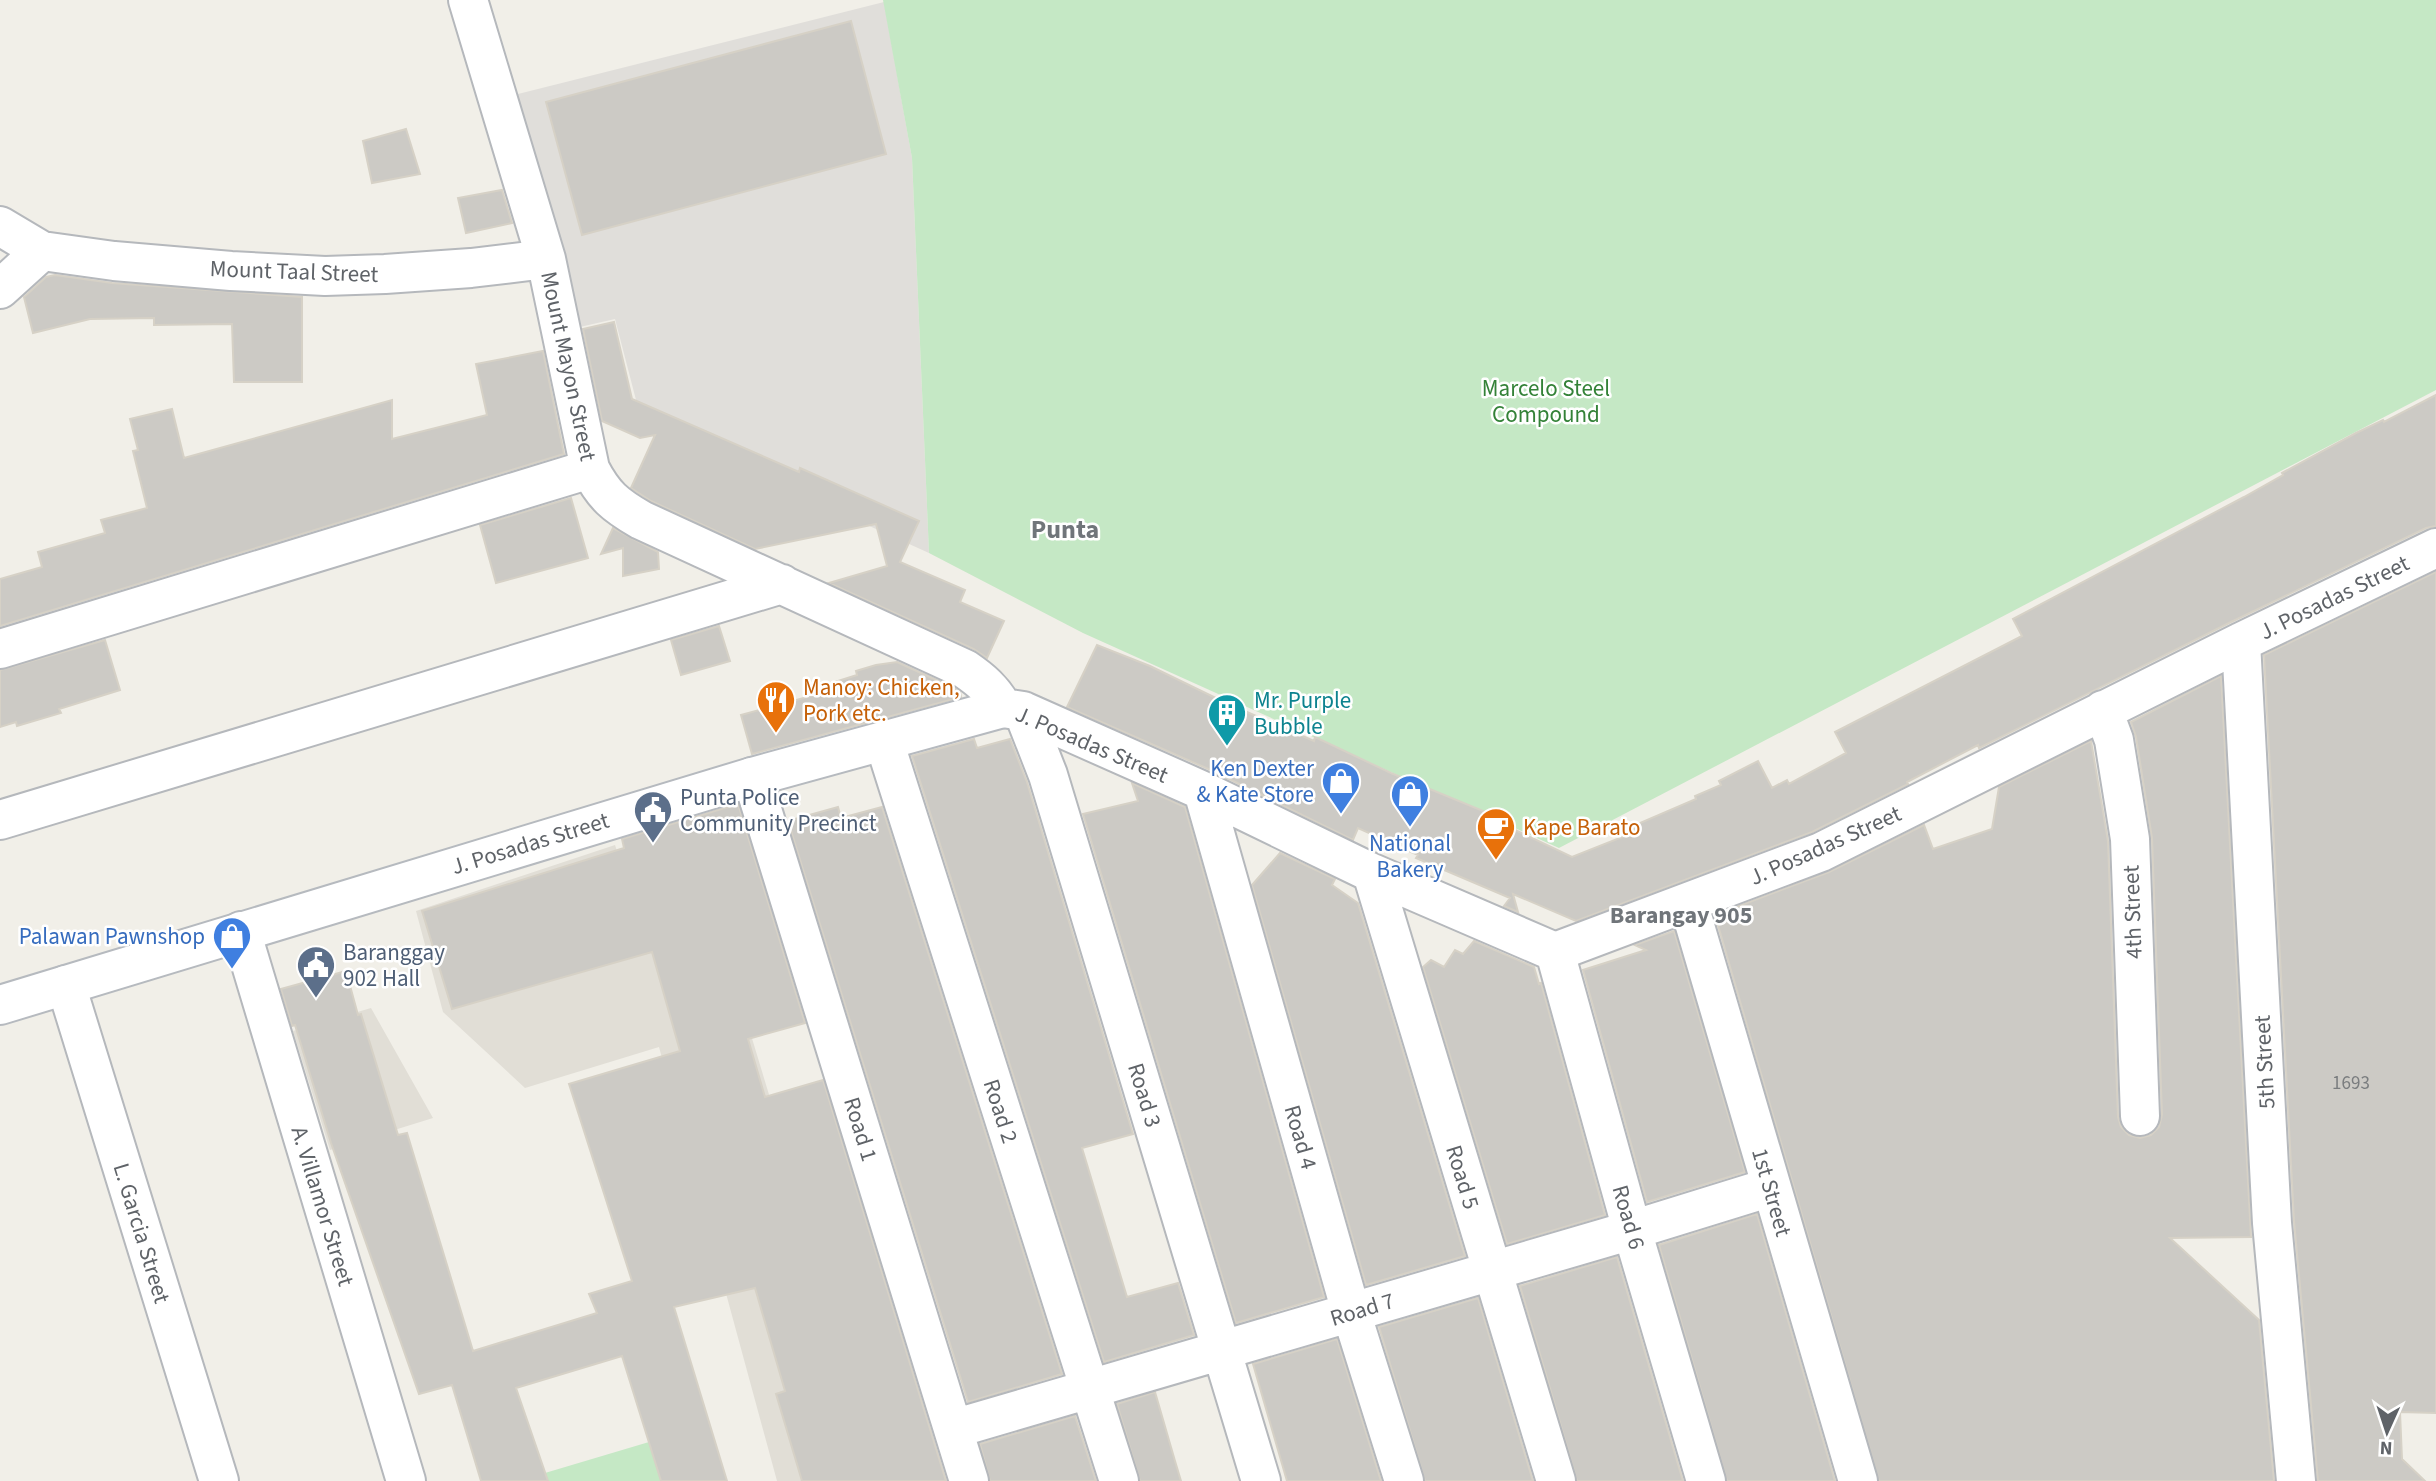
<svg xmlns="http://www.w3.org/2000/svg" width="2436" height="1481" font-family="'Source Sans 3',sans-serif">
<rect width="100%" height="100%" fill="#f1efe8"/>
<path fill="#e0deda" d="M884 2 912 158 929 553 642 423 615 319 571 329 510 96Z"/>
<path fill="#e1ded6" d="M615 845 627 881 698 860 886 1481H777L659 1047 525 1088 443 1012 416 911Z
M371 1008 433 1118 330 1150 293 1031Z"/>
<path fill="#c5e8c5" d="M883 0H2436V390L1559 848 1083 633 929 553 912 158Z
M649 1442 661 1481H548L545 1473Z"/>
<path fill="#cccac5" stroke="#d6d1c6" stroke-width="2" d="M851 21 886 154 582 235 546 102Z
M406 129 420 174 372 183 363 141Z
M502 190 512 223 466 233 458 198Z
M55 275 112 283 302 297V382H234L232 324 154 325V318L90 319 33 333 24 297 46 277Z
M614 322 632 399 799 472 800 468 919 521 900 562 965 590 960 602 1004 621 987 658 974 649 829 583 887 566 876 524 755 549 651 501 631 488 655 435 640 438 602 421 583 329Z
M543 351 564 454 0 626V579L42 567 38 552 105 533 101 520 147 508 133 451 138 450 130 419 172 409 184 458 392 400V439L487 415 476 364Z
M2436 395V526L2426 528 2231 622 1979 748 1978 745 1907 782 1908 784 1812 832 1576 921 1513 894 1518 912 1504 906 1510 898 1416 858 1418 855 1358 828 1353 840 1213 771 1067 707 1097 645 1150 666 1224 702 1314 741 1315 737 1391 773 1493 815 1492 819 1572 857 1635 832 1633 826 1696 799 1695 796 1721 785 1719 781 1758 761 1772 788 1787 780 1789 784 1846 753 1835 732 2022 636 2013 619 2244 497 2283 475 2282 473 2356 433 2383 420 2384 422Z
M571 498 588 558 496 583 480 525Z
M613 528 658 552 659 569 623 576V548L601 554Z
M2436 572V1413L2400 1412 2402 1459 2425 1481H2318L2294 1221 2264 655Z
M719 626 730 661 681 675 671 640Z
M105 640 120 690 59 709 61 713 17 726 16 722 0 727V670Z
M897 662 954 688 960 692 961 697 752 754 741 715 837 689 835 682 857 675 856 671 876 665Z
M2221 676 2251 1237 2170 1238 2259 1320 2274 1481H1879L1715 915 1829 872 1924 825 1933 849 1992 829 1999 787 2091 741 2108 841 2118 1117 2121 1127 2129 1135 2140 1138 2151 1135 2159 1127 2162 1115 2152 838 2136 737 2131 722Z
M974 739 977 748 1010 739 1027 782 1133 1134 1082 1148 1127 1297 1178 1283 1194 1335 1104 1362 912 756Z
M1132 783 1185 807 1324 1297 1236 1323 1083 814 1138 801Z
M738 804 805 1023 748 1039 765 1097 823 1080 946 1481H802L776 1394 785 1391 755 1288 674 1307 727 1481H661L622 1356 516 1388 548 1481H481L452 1385 419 1394 331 1143 295 1025 292 1026 281 989 346 971 358 1015 361 1014 398 1135 407 1133 473 1351 597 1313 589 1294 632 1281 569 1084 680 1051 652 952 452 1009 422 911 624 848 622 839Z
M838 807 841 818 882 807 1062 1374 968 1402 788 821Z
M1280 853 1335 879 1332 885 1358 903 1465 1256 1366 1285 1252 885Z
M1674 931 1745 1172 1647 1202 1583 970 1646 950 1635 945Z
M1474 941 1534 967 1539 984 1541 983 1605 1215 1507 1244 1423 967 1431 960 1444 967 1455 950 1463 954Z
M1757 1214 1835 1481H1727L1659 1245Z
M1617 1257 1683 1481H1577L1520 1286Z
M1478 1298 1533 1481H1425L1379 1327Z
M1337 1339 1381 1481H1287L1253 1364Z
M1155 1392 1175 1461 1181 1481H1140L1117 1404Z
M1075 1416 1096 1481H990L980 1444Z"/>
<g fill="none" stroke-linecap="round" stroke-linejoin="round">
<g stroke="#b5b8bc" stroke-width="42">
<path id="street" d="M468 0 546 259 590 469C604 496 615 505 641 520L965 669C981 680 993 690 1003 708L1023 711 1203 791 1372 873 1555 952 1821 852 2241 642 2436 548
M0 226 42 251 114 261 231 271 325 276 385 274 471 268 546 259
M0 289 42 251
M2241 642 2272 1223 2296 1481
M0 649 590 469
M2103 710 2114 740 2130 839 2140 1116
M1023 711 1048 775 1261 1481
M884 741 1119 1481
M752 777 969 1481
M1203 791 1351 1312 1404 1481
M0 820 782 584
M1372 873 1556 1481
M1688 902 1858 1481
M241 931 406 1481
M1555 952 1632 1230 1706 1481
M66 985 219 1481
M953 1429 1632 1230 1771 1187"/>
</g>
<g stroke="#b6babf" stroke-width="42">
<path id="secondary" d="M0 1005 752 777 1003 708"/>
</g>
<use href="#street" stroke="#fff" stroke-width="38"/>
<use href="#secondary" stroke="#fff" stroke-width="38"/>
</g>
<defs>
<g id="restaurant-pin" transform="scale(2.0125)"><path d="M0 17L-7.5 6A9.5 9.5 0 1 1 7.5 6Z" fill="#e8710a" stroke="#fff"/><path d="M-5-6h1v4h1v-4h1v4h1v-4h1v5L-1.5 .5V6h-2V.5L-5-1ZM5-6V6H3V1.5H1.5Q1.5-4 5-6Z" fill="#fff"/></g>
<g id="building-pin" transform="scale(2.0125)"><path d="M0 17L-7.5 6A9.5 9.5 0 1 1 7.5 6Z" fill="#0f9aa8" stroke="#fff"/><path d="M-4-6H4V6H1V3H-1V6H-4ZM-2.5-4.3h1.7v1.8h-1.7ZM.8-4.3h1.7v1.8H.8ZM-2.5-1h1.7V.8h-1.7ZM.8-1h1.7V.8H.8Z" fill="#fff"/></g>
<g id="shop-pin" transform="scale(2.0125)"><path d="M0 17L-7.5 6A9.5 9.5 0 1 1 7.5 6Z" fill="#3f7fe0" stroke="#fff"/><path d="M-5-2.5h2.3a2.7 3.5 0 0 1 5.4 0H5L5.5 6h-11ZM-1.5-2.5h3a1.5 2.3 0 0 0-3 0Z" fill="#fff"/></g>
<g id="civic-pin" transform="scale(2.0125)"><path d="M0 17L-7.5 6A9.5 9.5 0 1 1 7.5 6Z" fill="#5c6f8a" stroke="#fff"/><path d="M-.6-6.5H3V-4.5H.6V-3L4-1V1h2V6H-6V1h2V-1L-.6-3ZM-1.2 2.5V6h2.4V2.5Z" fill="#fff"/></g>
<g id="cafe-pin" transform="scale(2.0125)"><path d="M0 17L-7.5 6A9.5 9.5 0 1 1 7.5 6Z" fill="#e8710a" stroke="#fff"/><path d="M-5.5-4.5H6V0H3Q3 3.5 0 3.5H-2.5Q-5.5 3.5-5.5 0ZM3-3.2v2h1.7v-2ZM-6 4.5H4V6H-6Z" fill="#fff"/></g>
</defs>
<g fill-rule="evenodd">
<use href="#restaurant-pin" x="776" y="700"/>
<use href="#building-pin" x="1227" y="713"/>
<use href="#shop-pin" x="1341" y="781"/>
<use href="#shop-pin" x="1410" y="794"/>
<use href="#civic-pin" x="653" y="810"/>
<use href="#cafe-pin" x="1496" y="827"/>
<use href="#shop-pin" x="232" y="936"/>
<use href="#civic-pin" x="316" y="965"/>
</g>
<g text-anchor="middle" stroke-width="5" stroke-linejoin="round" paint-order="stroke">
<g font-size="19" fill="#7a7d7f">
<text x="2351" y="1089">1693</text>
</g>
<g font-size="23" fill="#5f6368" stroke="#fff">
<text transform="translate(294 271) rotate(2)" y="8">Mount Taal Street</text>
<text transform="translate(569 366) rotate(78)" y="8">Mount Mayon Street</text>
<text transform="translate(2334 597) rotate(-26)" y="8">J. Posadas Street</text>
<text transform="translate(1092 744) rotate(23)" y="8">J. Posadas Street</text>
<text transform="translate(530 843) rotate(-17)" y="8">J. Posadas Street</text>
<text transform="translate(1825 845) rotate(-24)" y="8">J. Posadas Street</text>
<text transform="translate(2132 912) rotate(-92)" y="8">4th Street</text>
<text transform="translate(2264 1062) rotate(-93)" y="8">5th Street</text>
<text transform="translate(1145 1095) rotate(73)" y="8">Road 3</text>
<text transform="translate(1001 1111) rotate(72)" y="8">Road 2</text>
<text transform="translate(861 1129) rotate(73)" y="8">Road 1</text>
<text transform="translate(1301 1137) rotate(74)" y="8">Road 4</text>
<text transform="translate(1463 1177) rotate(73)" y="8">Road 5</text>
<text transform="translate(1772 1192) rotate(74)" y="8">1st Street</text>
<text transform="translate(323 1206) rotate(73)" y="8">A. Villamor Street</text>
<text transform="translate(1629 1217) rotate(74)" y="8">Road 6</text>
<text transform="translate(142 1233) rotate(73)" y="8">L. Garcia Street</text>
<text transform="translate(1362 1309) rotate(-17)" y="8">Road 7</text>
</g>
<g font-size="23" fill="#348238" stroke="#fff">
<text x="1546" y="396">Marcelo Steel<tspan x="1546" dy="26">Compound</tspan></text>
</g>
<g font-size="23" fill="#c56008" stroke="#fff" text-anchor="start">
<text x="803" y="695">Manoy: Chicken,<tspan x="803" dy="26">Pork etc.</tspan></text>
<text x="1523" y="835">Kape Barato</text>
</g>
<g font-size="23" fill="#0d838f" stroke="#fff" text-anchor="start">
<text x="1254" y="708">Mr. Purple<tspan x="1254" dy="26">Bubble</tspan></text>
</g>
<g font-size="23" fill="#366cbe" stroke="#fff" text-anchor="end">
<text x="1314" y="776">Ken Dexter<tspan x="1314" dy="26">&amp; Kate Store</tspan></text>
<text x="1410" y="851" text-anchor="middle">National<tspan x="1410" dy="26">Bakery</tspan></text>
<text x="205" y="944">Palawan Pawnshop</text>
</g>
<g font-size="23" fill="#4e5e75" stroke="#fff" text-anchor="start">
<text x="680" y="805">Punta Police<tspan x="680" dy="26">Community Precinct</tspan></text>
<text x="343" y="960">Baranggay<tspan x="343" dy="26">902 Hall</tspan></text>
</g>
<g font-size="24" font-weight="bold" fill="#70757a" stroke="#fff">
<text x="1681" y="923">Barangay 905</text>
</g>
<g font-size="26" font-weight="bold" fill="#70757a" stroke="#fff">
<text x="1065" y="538">Punta</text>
</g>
</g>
<g transform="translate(2387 1432) rotate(183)" stroke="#ffffff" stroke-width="5" paint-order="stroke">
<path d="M0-5L12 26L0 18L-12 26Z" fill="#5f6368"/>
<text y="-10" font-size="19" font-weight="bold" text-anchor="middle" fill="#5f6368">N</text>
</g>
</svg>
